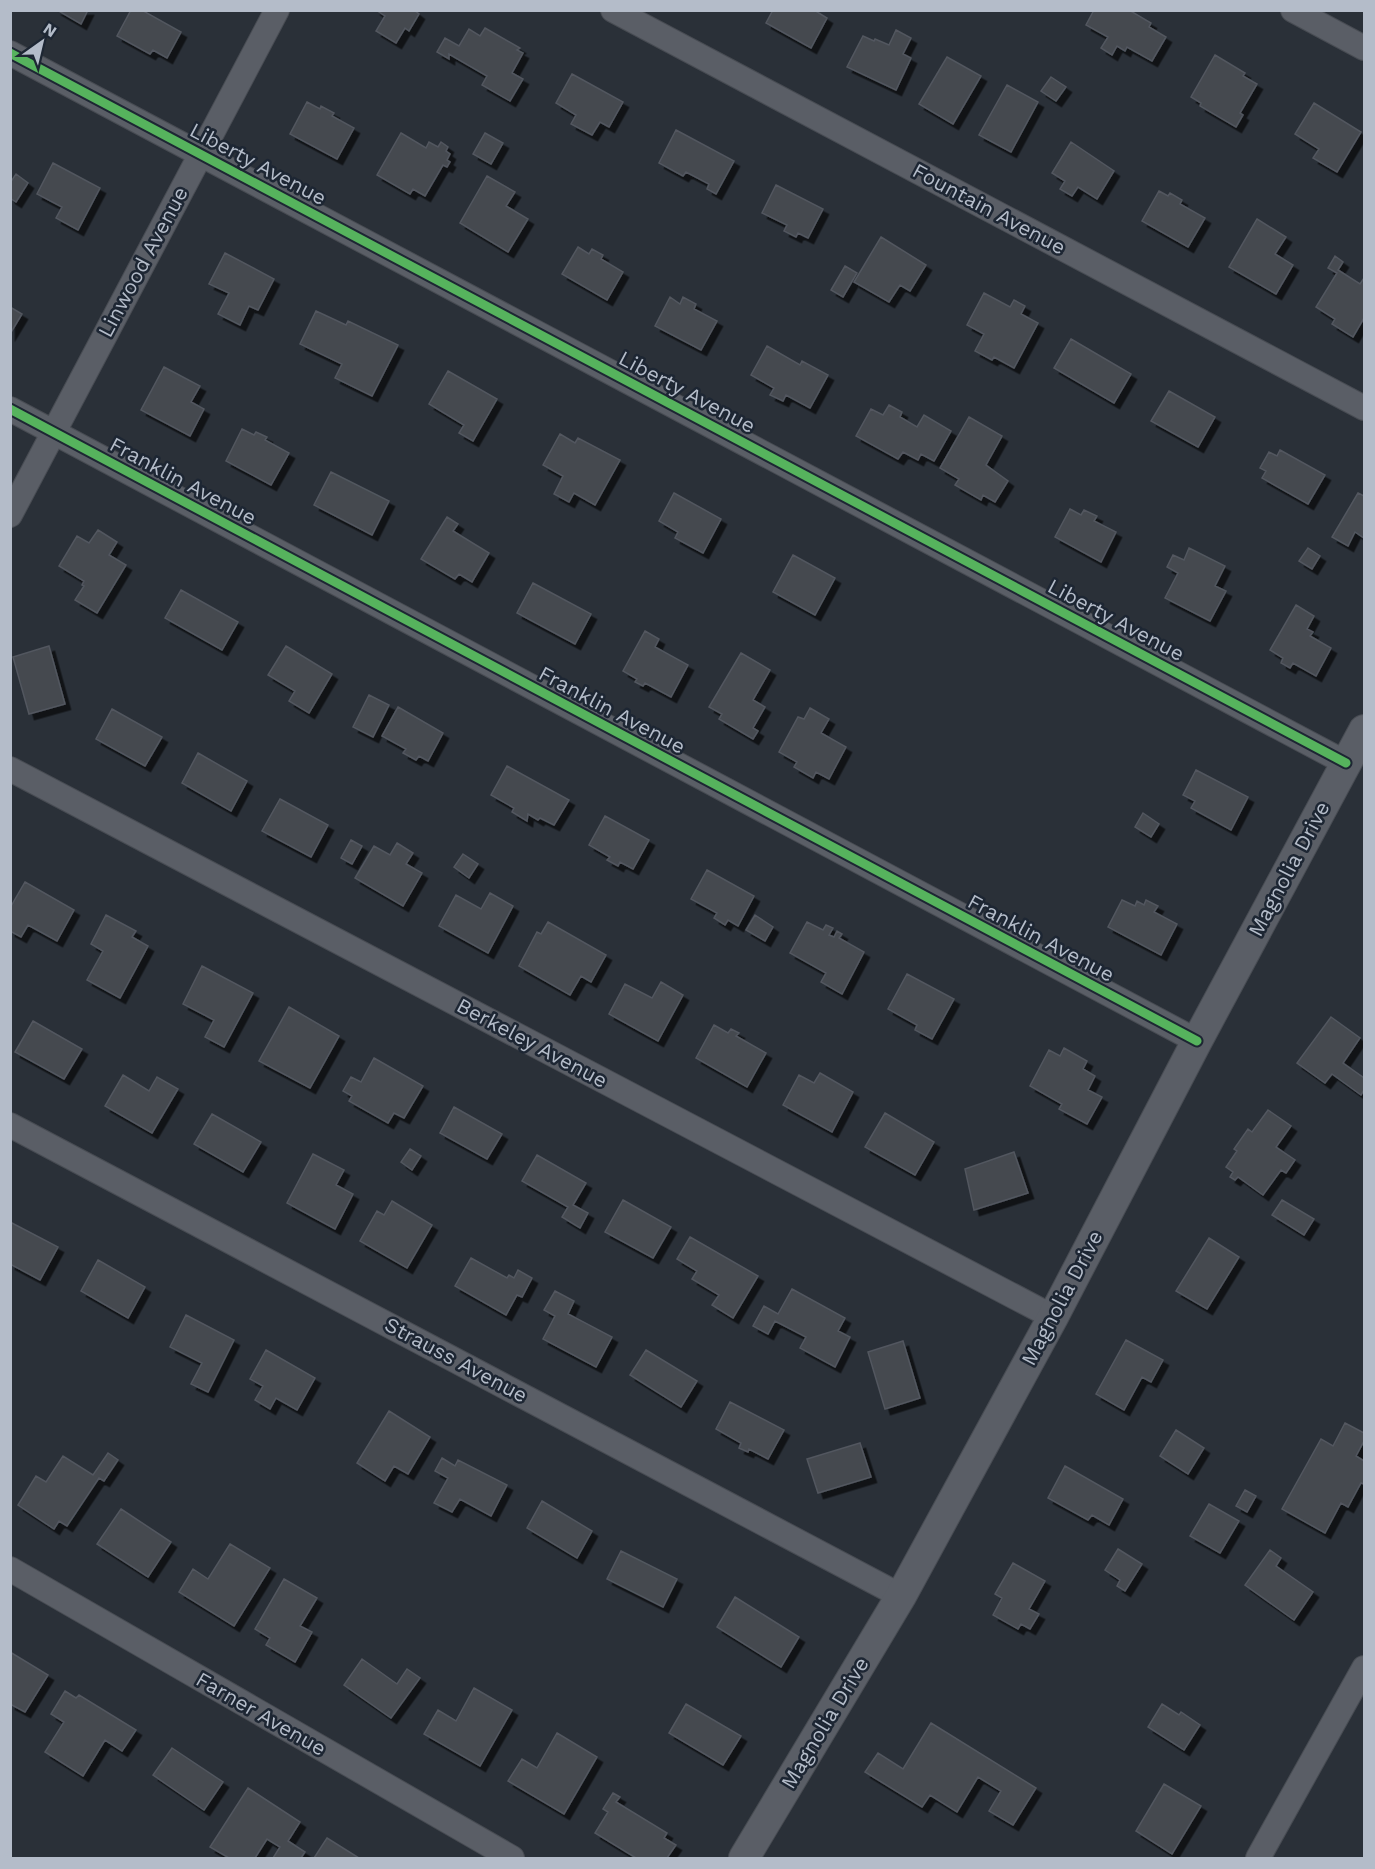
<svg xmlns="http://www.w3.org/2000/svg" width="1375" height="1869" font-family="'Work Sans',sans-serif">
<defs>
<filter id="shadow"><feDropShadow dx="5.5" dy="5.5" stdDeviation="0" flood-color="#0009"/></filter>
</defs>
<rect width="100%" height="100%" fill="#2a3038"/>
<path fill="#444950" stroke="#52575f" stroke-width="1.5" filter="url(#shadow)" d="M57 10H88L81 24Z
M131 10H146L145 12 181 32 167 58 153 50 150 54 117 36Z
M376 10H414L419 14 409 31 405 28 396 43 376 31 385 16Z
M773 10H814L827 18 811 48 766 23Z
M1094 10H1129L1151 23 1149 27 1166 37 1152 61 1127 47 1125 51 1117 46 1112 55 1101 48 1108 37 1086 25Z
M485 28 520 48 517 50 523 53 512 73 523 79 510 101 482 85 487 76 449 54V59L437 52 445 38 459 46 469 29 480 36Z
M896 30 911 38 903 54 911 58 896 90 847 67 863 36 874 41 875 39 889 45Z
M1215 55 1245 73 1243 76 1257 84 1240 113 1243 115 1236 127 1200 106 1201 103 1191 97Z
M947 57 981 76 953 124 919 104Z
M572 74 623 102 609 127 600 122 592 135 571 124 576 115 556 103Z
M1051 77 1066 87 1056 101 1041 91Z
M1007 85 1038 102 1011 152 979 135Z
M307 102 320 109 321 106 334 113 332 116 354 128 337 159 290 134Z
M1314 103 1361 132 1337 172 1313 158 1319 149 1295 134Z
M676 130 734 161 716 194 707 189 709 184 686 172 683 176 659 163Z
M401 133 426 148 429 142 438 147 441 142 448 147 446 151 450 154 447 160 450 162 447 167 443 165 425 196 413 189 410 194 377 175Z
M485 133 503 143 491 164 473 154Z
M1071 142 1114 171 1097 199 1078 187 1072 196 1060 189 1065 181 1052 173Z
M53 163 100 188 78 230 56 218 62 207 37 194Z
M16 174 28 183 16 202 10 198V183Z
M487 176 515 192 506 206 528 219 508 252 460 223Z
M776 185 823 209 808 238 798 233 796 237 784 231 787 225 762 213Z
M1159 191 1168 196 1170 193 1182 200 1180 204 1205 218 1188 247 1142 221Z
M1257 219 1286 237 1275 254 1293 265 1276 294 1229 267Z
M881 237 926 265 910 291 900 285 889 302 854 282Z
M578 247 589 254 592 249 603 255 601 259 623 272 607 300 562 274Z
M225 253 274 279 258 310 249 306 240 325 218 314 229 293 209 284Z
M1335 256 1343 262 1338 270 1360 284 1364 278V318L1353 337 1332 324 1335 319 1316 307 1337 273 1328 268Z
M845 266 857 273 843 297 831 290Z
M984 293 1010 307 1014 300 1025 306 1021 314 1038 323 1014 368 994 357 992 360 975 351 984 334 967 325Z
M670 297 680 304 683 297 696 304 694 309 717 321 701 350 655 326Z
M10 307 22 314 10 334Z
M316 311 346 325 348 321 398 345 372 396 335 378 342 364 300 344Z
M1071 339 1131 374 1114 403 1054 368Z
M767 346 800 365 802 361 828 375 810 408 786 395 783 401 770 395 774 388 751 375Z
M164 367 200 386 191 402 204 409 190 436 141 410Z
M448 371 497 399 473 441 459 433 464 425 429 404Z
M1169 391 1215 417 1198 447 1151 421Z
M889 405 902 412 900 417 917 427 924 415 951 431 934 461 921 454 918 460 903 452 898 459 856 436 871 409 883 415Z
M969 417 1002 436 986 465 1008 481 995 502 983 495 981 500 955 485 959 479 940 468Z
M242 429 254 435 256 432 267 437 265 440 289 453 271 485 226 461Z
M560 434 575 443 578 438 620 460 595 505 574 493 569 502 554 494 563 476 543 465Z
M1280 450 1325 475 1308 504 1262 478 1266 471 1260 468 1269 452 1277 456Z
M331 472 389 501 372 535 314 505Z
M674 493 721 519 703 553 675 538 678 532 659 521Z
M1358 493 1364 496V538L1355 532 1348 546 1332 537Z
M1070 509 1081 515 1084 510 1097 516 1094 521 1116 532 1101 562 1055 537Z
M447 517 458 524 453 531 489 553 472 582 459 574 455 579 421 559Z
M98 530 117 542 109 555 126 565 97 613 75 600 84 586 82 585 84 581 59 566 77 536 89 543Z
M1189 548 1225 566 1215 586 1226 591 1210 621 1165 598 1178 573 1167 567 1173 555 1184 560Z
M1308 548 1320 556 1312 569 1299 561Z
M793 555 835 578 815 615 773 592Z
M533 583 591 614 575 644 517 613Z
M181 590 238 622 222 650 165 618Z
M1296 605 1314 616 1307 629 1313 632 1310 636 1331 648 1316 676 1293 663 1290 668 1281 663 1283 658 1270 650Z
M645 631 659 639 655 647 688 665 671 697 645 683 643 686 635 682 637 679 623 671Z
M49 646 65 704 29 714 13 657Z
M286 646 332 674 309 713 289 701 295 691 268 675Z
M741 653 770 670 753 700 765 707 753 728 758 731 753 739 719 719 722 714 709 707Z
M369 695 389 705 373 737 353 727Z
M398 707 443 733 428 761 419 756 416 760 403 753 406 749 382 736Z
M810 708 829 719 821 733 846 747 829 779 816 772 813 778 794 767 797 762 779 752 798 717 804 719Z
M112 709 162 737 145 766 96 739Z
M198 753 247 781 231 811 182 783Z
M507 766 569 800 554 825 540 818 538 820 528 814 527 821 512 812 514 808 491 795Z
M1196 770 1248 797 1231 830 1191 808 1195 801 1183 795Z
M280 799 328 825 311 857 262 831Z
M1143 813 1159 824 1151 837 1135 827Z
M605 816 649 840 633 869 620 862 618 866 607 860 610 857 589 845Z
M351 840 362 846 352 864 341 858Z
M397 843 413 853 406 864 422 873 403 906 355 878 374 846 390 855Z
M463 854 478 864 469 878 454 867Z
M707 870 754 896 738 926 728 920 725 925 714 918 717 913 691 899Z
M25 882 74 910 57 941 28 925 21 937 10 931V908Z
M490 893 513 906 488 953 439 926 456 895 481 909Z
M1122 900 1135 906 1137 901 1144 905 1146 900 1158 906 1154 912 1177 924 1161 955 1108 927Z
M106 915 136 931 132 937 148 946 120 998 87 980 103 951 91 944Z
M755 915 773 927 765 941 746 930Z
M548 922 606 955 591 982 581 976 570 995 519 966 537 932 541 934Z
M807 922 823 930 826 925 833 928 829 935 834 937 837 931 842 934 839 938 864 952 842 994 821 982 826 973 790 953Z
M202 966 253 993 224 1047 205 1037 214 1020 183 1004Z
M907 974 954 999 932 1039 915 1030 917 1025 888 1009Z
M661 982 683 995 658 1041 609 1014 625 984 652 998Z
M289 1007 339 1036 310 1088 259 1061Z
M1331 1017 1360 1038 1343 1063 1364 1078V1090L1361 1095 1332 1074 1325 1083 1297 1063Z
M33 1021 82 1049 64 1079 15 1052Z
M714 1025 728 1033 731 1029 739 1033 736 1036 766 1053 747 1087 696 1058Z
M1064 1048 1087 1061 1083 1069 1095 1076 1088 1090 1102 1097 1087 1124 1059 1109 1062 1104 1030 1086 1049 1050 1060 1056Z
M374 1058 423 1086 404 1118 394 1113 388 1123 349 1101 352 1096 343 1091 351 1077 361 1082Z
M820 1073 853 1092 832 1132 783 1105 799 1075 814 1083Z
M123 1075 149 1091 157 1077 178 1089 152 1133 105 1106Z
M454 1107 502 1134 487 1159 440 1133Z
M1268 1110 1291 1126 1276 1147 1295 1160 1286 1173 1281 1170 1263 1195 1238 1177 1235 1180 1230 1177 1233 1172 1226 1167 1237 1151 1234 1149 1248 1129 1252 1132Z
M885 1113 934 1142 915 1175 865 1147Z
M212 1114 261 1142 243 1172 194 1144Z
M410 1149 421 1156 412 1170 401 1162Z
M1014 1152 1028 1193 974 1210 965 1169Z
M313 1154 344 1170 336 1185 353 1194 335 1229 287 1203Z
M537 1155 586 1183 573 1205 588 1213 580 1228 562 1217 568 1207 522 1181Z
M623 1200 671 1227 653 1258 605 1232Z
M1282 1200 1314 1219 1304 1235 1272 1215Z
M392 1201 432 1225 407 1268 360 1241 377 1211 384 1215Z
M10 1222 58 1247 40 1280 10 1264Z
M690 1237 758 1276 733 1318 712 1305 719 1295 692 1279 697 1271 677 1259Z
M1209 1238 1239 1257 1207 1309 1176 1291Z
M471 1258 507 1278 509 1275 514 1278 518 1270 532 1278 522 1297 517 1295 506 1315 455 1286Z
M98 1260 145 1287 128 1318 81 1291Z
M792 1289 845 1318 838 1331 850 1337 835 1367 800 1348 806 1337 775 1321 768 1334 753 1326 764 1306 778 1314Z
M555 1291 574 1301 568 1314 612 1337 596 1367 543 1339 555 1316 544 1310Z
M186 1315 234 1340 208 1392 191 1384 202 1363 170 1347Z
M1126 1340 1163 1360 1151 1382 1142 1377 1124 1410 1096 1394Z
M903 1341 920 1398 885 1409 868 1352Z
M266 1350 315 1378 297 1410 276 1398 270 1409 255 1400 263 1386 250 1379Z
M646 1350 697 1381 681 1407 630 1375Z
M730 1402 784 1430 768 1459 749 1449 748 1452 739 1448 741 1443 716 1429Z
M389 1411 430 1437 408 1474 394 1466 385 1481 357 1463Z
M1345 1423 1364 1433V1441L1356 1456 1364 1461V1484L1361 1483 1348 1507 1341 1503 1325 1533 1282 1509 1321 1439 1333 1446Z
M1176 1430 1204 1448 1188 1474 1160 1456Z
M860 1443 871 1477 818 1493 807 1459Z
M108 1453 118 1460 104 1481 99 1478 67 1526 59 1521 54 1529 18 1505 36 1476 46 1482 63 1456 93 1475Z
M442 1458 455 1466 458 1460 507 1485 491 1516 460 1499 452 1512 434 1503 448 1478 435 1471Z
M1065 1466 1123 1499 1109 1525 1092 1515 1088 1520 1048 1498Z
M1245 1490 1256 1496 1247 1512 1236 1506Z
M542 1501 592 1531 577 1558 527 1528Z
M1209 1504 1239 1521 1220 1553 1190 1536Z
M121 1509 171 1542 148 1577 97 1544Z
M230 1544 270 1568 234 1626 179 1592 193 1569 208 1579Z
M1118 1549 1142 1564 1125 1591 1117 1586 1120 1580 1105 1570Z
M1270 1550 1281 1558 1276 1566 1313 1592 1294 1620 1245 1585Z
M621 1551 677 1579 663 1607 607 1579Z
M1013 1563 1045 1581 1029 1609 1039 1614 1030 1629 1021 1624 1018 1629 993 1615 1002 1598 995 1594Z
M284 1579 317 1598 300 1626 312 1632 295 1662 266 1645 270 1638 255 1629Z
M735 1597 799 1637 781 1667 717 1627Z
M10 1652 48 1675 25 1712 10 1704Z
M362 1659 397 1684 407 1669 420 1678 391 1718 344 1685Z
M474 1688 512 1710 480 1766 424 1734 438 1710 456 1721Z
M65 1691 76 1698 79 1695 136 1730 122 1751 105 1740 83 1776 45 1752 64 1722 51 1714Z
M686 1704 741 1736 723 1765 669 1733Z
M1162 1704 1179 1715 1181 1712 1200 1725 1184 1750 1148 1727Z
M931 1723 1036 1788 1013 1825 989 1811 1001 1791 978 1777 957 1812 930 1795 922 1807 865 1772 878 1753 903 1769Z
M557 1733 597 1757 564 1814 508 1781 522 1759 537 1768Z
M172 1748 223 1782 204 1810 153 1775Z
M1164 1784 1201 1806 1172 1854 1136 1831Z
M248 1788 300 1822 288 1841 305 1852 301 1858H273L280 1847 267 1839 255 1858H229L210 1847Z
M613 1793 620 1797 616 1802 667 1833 664 1838 676 1845 667 1858H636L595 1833 608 1812 603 1809Z
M327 1838 359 1858H314Z"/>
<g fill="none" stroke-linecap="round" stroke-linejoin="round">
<g stroke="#484c53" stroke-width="26">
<path id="minor" d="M613 10 1364 408
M1293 10 1364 48
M10 53 1346 763
M10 409 1197 1041
M10 515 277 10
M10 769 1053 1317
M10 1125 901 1596
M10 1569 512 1858
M1258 1858 1364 1668"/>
</g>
<g stroke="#484c53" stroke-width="32">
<path id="tertiary" d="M744 1858 901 1596 1053 1317 1197 1041 1364 730"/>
</g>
<use href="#minor" stroke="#5a5e66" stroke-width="24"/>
<use href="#tertiary" stroke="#5a5e66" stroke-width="30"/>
<g stroke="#1d2633" stroke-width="13">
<path id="cycleway" d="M10 53 1346 763
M10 409 1197 1041"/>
</g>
<use href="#cycleway" stroke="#56b35d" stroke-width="9"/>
</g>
<g text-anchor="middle" stroke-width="5" stroke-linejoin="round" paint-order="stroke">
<g font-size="21" fill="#b4bcc9" stroke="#1d2633">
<text transform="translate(258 164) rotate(28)" y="7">Liberty Avenue</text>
<text transform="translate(989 209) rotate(28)" y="7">Fountain Avenue</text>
<text transform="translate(143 262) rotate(-62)" y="7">Linwood Avenue</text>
<text transform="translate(687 392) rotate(28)" y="7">Liberty Avenue</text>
<text transform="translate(183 481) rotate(28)" y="7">Franklin Avenue</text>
<text transform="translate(1116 620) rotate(28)" y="7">Liberty Avenue</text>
<text transform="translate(612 710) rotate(28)" y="7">Franklin Avenue</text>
<text transform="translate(1289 869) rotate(-62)" y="7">Magnolia Drive</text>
<text transform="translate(1041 938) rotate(28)" y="7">Franklin Avenue</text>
<text transform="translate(532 1043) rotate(28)" y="7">Berkeley Avenue</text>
<text transform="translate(1062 1298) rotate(-62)" y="7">Magnolia Drive</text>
<text transform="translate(456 1360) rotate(28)" y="7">Strauss Avenue</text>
<text transform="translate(261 1714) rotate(30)" y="7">Farner Avenue</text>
<text transform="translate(825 1723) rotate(-59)" y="7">Magnolia Drive</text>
</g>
</g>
<rect width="1375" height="1869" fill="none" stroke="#b4bcc9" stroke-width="24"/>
<g transform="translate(42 42) rotate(34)" stroke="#1d2633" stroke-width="4.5" paint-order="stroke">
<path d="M0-4.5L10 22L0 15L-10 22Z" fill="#b4bcc9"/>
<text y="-9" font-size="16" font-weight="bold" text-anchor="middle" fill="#b4bcc9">N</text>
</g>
</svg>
